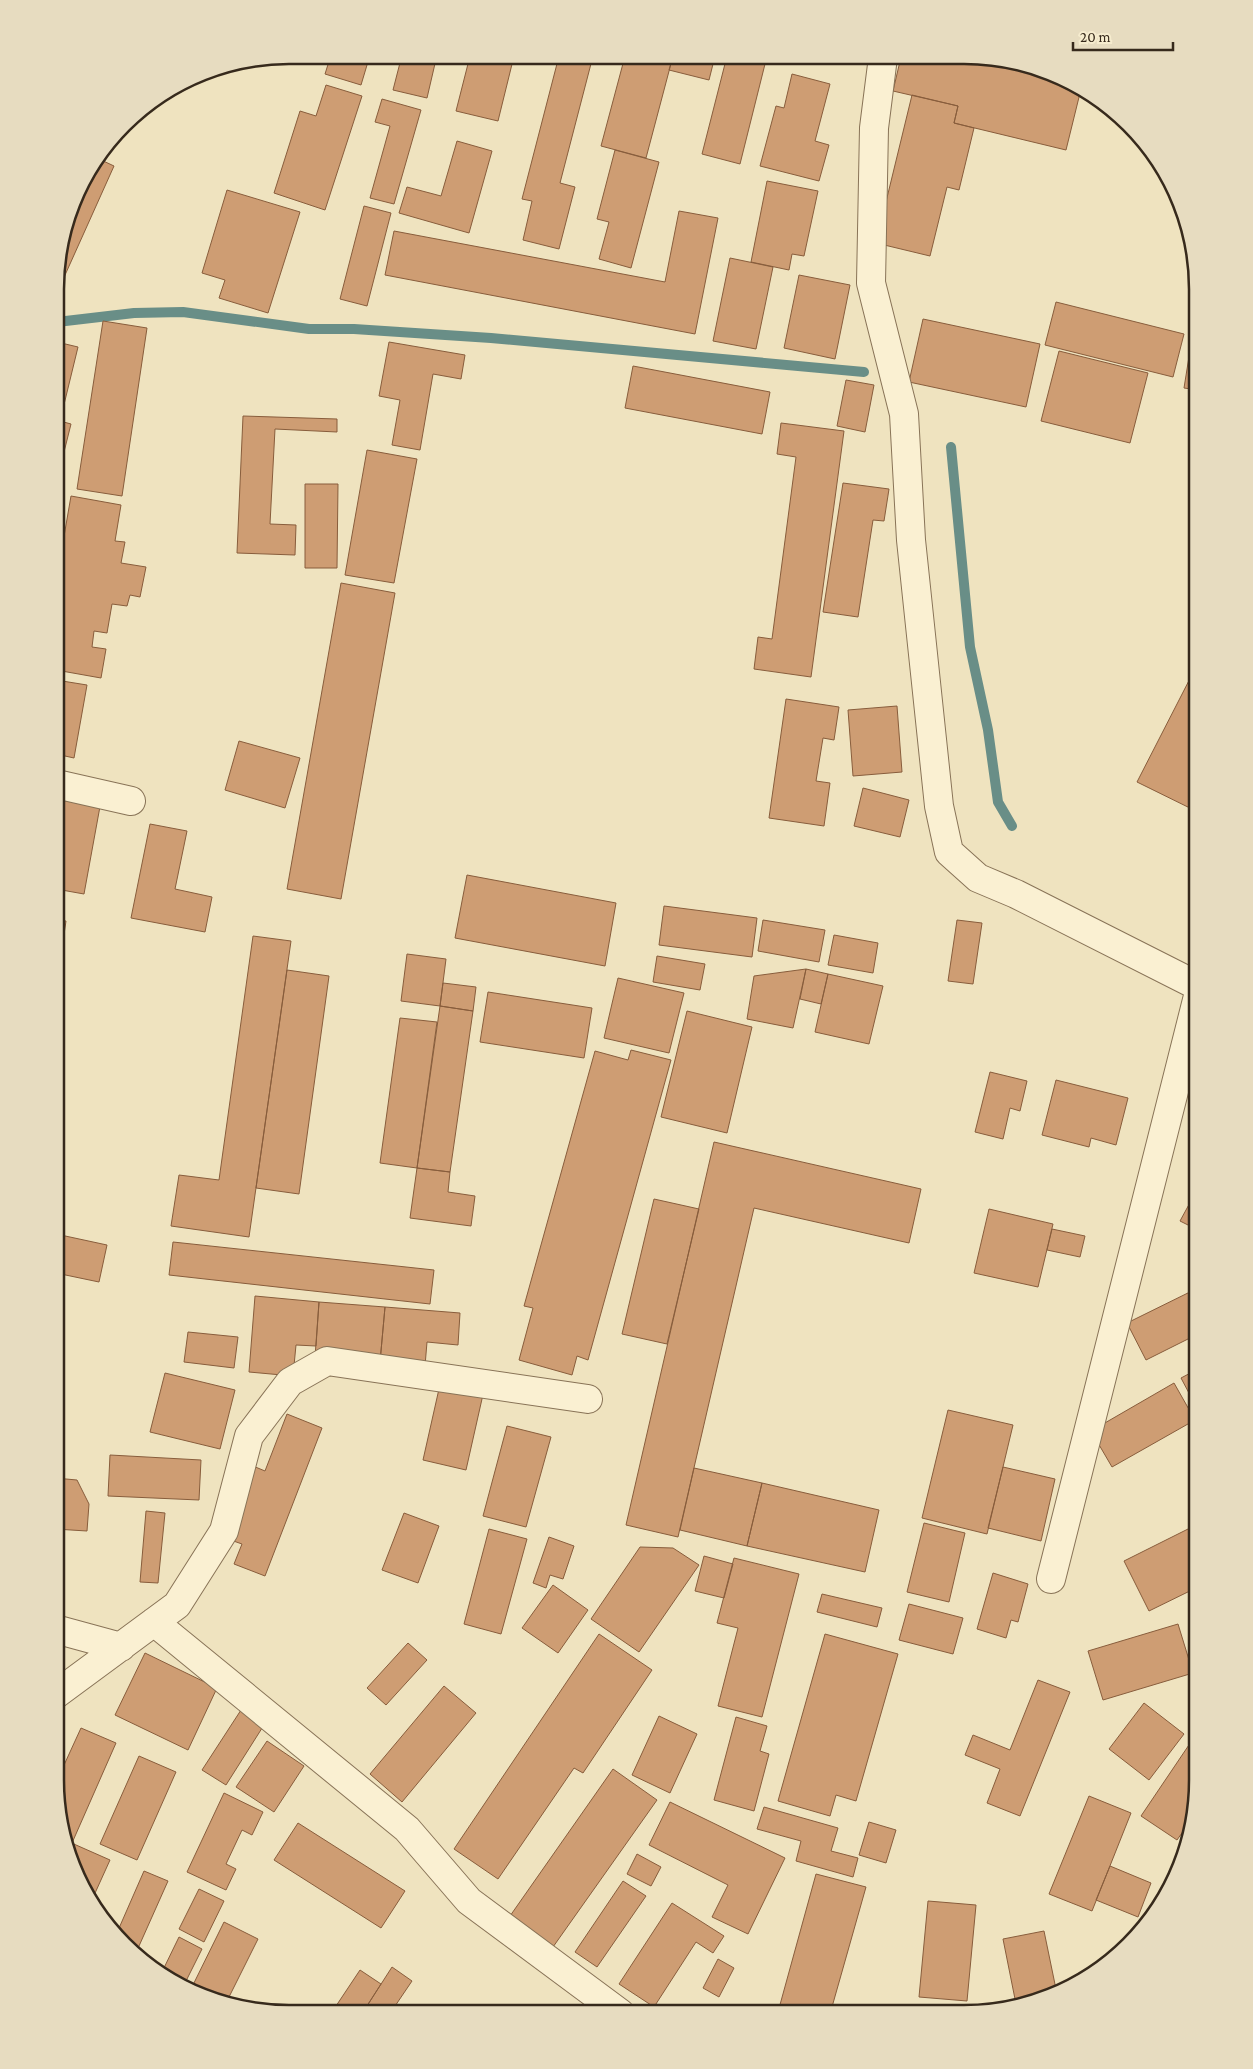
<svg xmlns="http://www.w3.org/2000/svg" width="1253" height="2069" font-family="'Crimson Pro',serif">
<rect width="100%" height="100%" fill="#efe3bf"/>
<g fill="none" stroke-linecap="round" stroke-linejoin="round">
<path stroke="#698e87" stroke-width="10" d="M57 322 134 313 183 312 309 329H354L491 338 864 372
M951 447 970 647 988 730 998 802 1012 826"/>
</g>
<path fill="#ce9d73" stroke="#885d3c" d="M331 55H370L361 85 325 74Z
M402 55H437L427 98 393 90Z
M470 56H514L498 121 456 111Z
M559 56H593L560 183 575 187 559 249 523 240 532 201 522 199Z
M625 56H673L646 158 601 146Z
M673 56H715L709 80 669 70Z
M727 56H735L765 64 740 164 702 154Z
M901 57H995L1054 73 1081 89 1066 150 954 123 958 106 893 91Z
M792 74 830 84 815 141 829 145 819 181 760 166 776 106 784 108Z
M326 85 362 96 325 210 274 193 300 111 316 116Z
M912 95 958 106 954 123 974 128 959 190 947 187 930 256 876 243Z
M382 99 421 110 394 204 370 198 390 126 375 122Z
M457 141 492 151 469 233 399 213 407 187 441 196Z
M615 150 659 162 631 268 599 259 609 222 597 219Z
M99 159 114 166 61 284 57 282V259L79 185Z
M767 181 818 191 804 256 792 254 789 270 751 262Z
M227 190 300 212 268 313 219 298 225 280 202 273Z
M364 206 391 213 367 306 340 299Z
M679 211 718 218 695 334 385 275 394 231 665 282Z
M730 258 773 267 756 349 713 341Z
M799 275 850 285 835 359 784 348Z
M1056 302 1184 334 1173 377 1045 345Z
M923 319 1040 344 1026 407 909 382Z
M103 321 147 328 122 496 77 489Z
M1192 338 1198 340V390L1184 388Z
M57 342 78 347 60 421 71 424 57 480Z
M389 342 465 355 461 379 433 374 420 450 392 445 400 400 379 396Z
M1059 351 1148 373 1130 443 1041 421Z
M633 366 770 392 762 434 625 408Z
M846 380 874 385 865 432 837 426Z
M243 416 337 419V432L275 429 270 524 296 525 295 555 237 553Z
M781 423 844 431 811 677 754 669 758 637 772 639 796 457 777 454Z
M367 450 417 459 394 583 345 575Z
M843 483 889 489 884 521 873 520 858 617 823 612Z
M305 484H338L337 568H305Z
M71 496 121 505 115 541 125 542 121 563 146 567 140 597 130 595 127 606 112 604 107 633 94 631 92 647 106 649 101 678 56 670 57 577Z
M341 583 395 593 341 899 287 889Z
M1198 663V812L1137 782Z
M56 680 87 685 74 758 56 754Z
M786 699 839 707 834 740 823 738 816 781 830 783 824 826 769 818Z
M897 706 902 772 853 776 848 710Z
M239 741 300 758 285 808 225 790Z
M863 788 909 800 900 837 854 826Z
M61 793 101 801 84 894 56 889V820Z
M150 824 187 831 175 889 212 897 205 932 131 918Z
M467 875 616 903 605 966 455 938Z
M664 906 757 918 752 957 659 945Z
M56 920 66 921 56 988Z
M763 920 825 930 819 962 758 951Z
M957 920 982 923 973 984 948 981Z
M834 935 878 943 873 973 828 965Z
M253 936 291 941 249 1237 171 1226 179 1175 219 1180Z
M407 954 446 959 440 1006 401 1001Z
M657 956 705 964 700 990 653 982Z
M806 969 828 974 821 1004 800 999Z
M806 969 793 1028 747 1019 754 976Z
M287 970 329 976 299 1194 256 1188Z
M828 974 883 986 869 1044 815 1032Z
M618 978 684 993 669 1053 604 1038Z
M443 983 476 987 473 1011 440 1006Z
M488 992 592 1008 584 1058 480 1042Z
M440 1006 473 1011 450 1172 417 1168Z
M687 1011 752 1027 727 1133 661 1117Z
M400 1018 437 1022 417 1168 380 1163Z
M631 1050 671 1060 588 1360 577 1356 572 1375 519 1360 533 1308 524 1306 595 1051 628 1060Z
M990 1072 1027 1081 1020 1111 1010 1108 1003 1139 975 1132Z
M1056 1080 1128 1098 1116 1145 1091 1138 1089 1147 1042 1135Z
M714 1142 921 1189 909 1243 754 1208 678 1537 626 1525Z
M417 1168 450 1172 448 1192 475 1196 471 1226 410 1218Z
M1198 1188V1230L1180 1221Z
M654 1199 699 1209 667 1344 622 1334Z
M989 1209 1053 1224 1038 1287 974 1273Z
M1052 1229 1085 1236 1080 1257 1047 1250Z
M56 1234 107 1245 99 1282 56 1273Z
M173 1242 434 1270 430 1304 169 1275Z
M1198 1288V1334L1146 1360 1127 1323Z
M255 1296 319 1302 316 1346 296 1345 293 1376 249 1372Z
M319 1302 385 1307 380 1362 315 1357Z
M385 1307 460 1313 458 1345 427 1342 425 1366 380 1362Z
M188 1332 238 1337 234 1368 184 1362Z
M1198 1369V1410L1181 1378Z
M165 1373 235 1390 220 1449 150 1432Z
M441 1380 484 1390 466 1470 423 1460Z
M1174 1383 1195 1420 1112 1467 1091 1431Z
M948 1410 1013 1425 987 1534 922 1518Z
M287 1414 322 1428 265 1576 234 1564 242 1544 225 1538 253 1466 265 1471Z
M507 1426 551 1437 526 1527 483 1516Z
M110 1455 201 1460 199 1500 108 1496Z
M1003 1467 1055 1479 1041 1541 988 1528Z
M694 1468 762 1483 747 1546 680 1530Z
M55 1478 77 1480 89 1504 87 1531 55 1529Z
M762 1483 879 1510 865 1572 747 1546Z
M146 1511 165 1513 158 1583 140 1582Z
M404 1513 439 1526 418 1583 382 1570Z
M924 1523 965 1533 949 1602 907 1592Z
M1198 1524V1587L1149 1611 1124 1561Z
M489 1529 527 1539 501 1634 464 1624Z
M549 1537 574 1546 563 1579 550 1575 546 1588 533 1583Z
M640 1547 673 1548 699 1565 639 1652 591 1619Z
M704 1556 733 1564 724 1598 695 1591Z
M734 1558 799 1574 762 1717 718 1706 738 1628 717 1623Z
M993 1573 1028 1584 1018 1622 1011 1620 1006 1638 977 1629Z
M553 1585 588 1610 558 1653 522 1628Z
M822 1594 882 1608 877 1627 817 1612Z
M909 1604 963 1618 953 1654 899 1640Z
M1178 1624 1193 1673 1103 1700 1088 1651Z
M599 1634 652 1670 583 1773 574 1768 498 1879 454 1849Z
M825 1634 898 1654 856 1801 836 1795 830 1816 778 1801Z
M408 1643 427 1660 386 1705 367 1688Z
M145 1653 217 1688 188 1750 115 1715Z
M1038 1680 1070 1692 1020 1816 987 1803 1000 1769 965 1755 973 1735 1010 1750Z
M444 1686 476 1713 402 1802 370 1774Z
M1144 1703 1184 1734 1149 1780 1109 1749Z
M241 1710 264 1725 226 1785 202 1770Z
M659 1716 697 1734 670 1793 632 1775Z
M736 1717 767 1726 760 1751 769 1754 754 1811 714 1800Z
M81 1728 116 1743 72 1843 67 1841 55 1774 59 1776Z
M1195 1736 1197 1737V1796L1194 1816 1177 1840 1141 1816Z
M267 1741 304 1766 274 1812 236 1787Z
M139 1756 176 1772 137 1860 100 1844Z
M613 1769 657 1800 553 1947 510 1916Z
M224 1793 263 1812 252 1835 242 1830 226 1864 236 1869 226 1890 187 1872Z
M1089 1796 1131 1813 1092 1911 1049 1894Z
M670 1802 785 1858 748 1934 712 1917 728 1885 649 1845Z
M764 1807 838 1828 831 1851 858 1858 853 1877 796 1861 801 1841 757 1829Z
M869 1822 896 1830 886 1863 859 1855Z
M298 1823 405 1891 381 1928 274 1860Z
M67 1841 110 1860 91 1902 73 1869Z
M637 1854 661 1867 651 1886 627 1874Z
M1110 1866 1151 1883 1138 1917 1096 1900Z
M144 1871 168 1881 135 1955 116 1935Z
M816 1874 866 1887 830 2014 785 2013 778 2012Z
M623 1881 646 1896 597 1967 575 1952Z
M199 1889 224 1901 204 1942 179 1929Z
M928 1901 976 1905 967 2001 919 1997Z
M672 1903 724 1936 713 1953 696 1942 654 2007 619 1984Z
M224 1922 258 1939 226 2003 200 1996 190 1991Z
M1044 1931 1057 1994 1016 2004 1003 1939Z
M179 1937 202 1949 183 1987 161 1974Z
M718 1959 734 1968 719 1997 703 1988Z
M392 1967 412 1981 391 2012H377L367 2006Z
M360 1970 381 1984 363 2012H332Z"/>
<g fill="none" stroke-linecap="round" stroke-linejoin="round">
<g stroke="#887357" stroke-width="30">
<path id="minor" d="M883 57 874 128 871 283 904 414 911 540 939 806 949 852 978 878 1016 894 1198 986
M56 784 131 801
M1051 1579 1198 996
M154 1622 407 1829 469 1901 620 2013
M55 1629 121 1647
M55 1695 177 1605 224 1531 249 1436 290 1382 327 1361 588 1399"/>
</g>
<use href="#minor" stroke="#faf0d2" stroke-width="28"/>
</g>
<path d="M0 0H1253V2069H0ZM289 64H964A225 225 0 0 1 1189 289V1780A225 225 0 0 1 964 2005H289A225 225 0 0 1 64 1780V289A225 225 0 0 1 289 64Z" fill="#e7dcc0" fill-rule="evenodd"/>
<path fill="none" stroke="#372a1c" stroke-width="2.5" d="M289 64H964A225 225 0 0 1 1189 289V1780A225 225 0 0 1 964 2005H289A225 225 0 0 1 64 1780V289A225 225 0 0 1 289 64Z"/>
<path d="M1073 42v8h100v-8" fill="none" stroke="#372a1c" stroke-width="2.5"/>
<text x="1080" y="42" font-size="15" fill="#372a1c" stroke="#f6ecce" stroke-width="4" paint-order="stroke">20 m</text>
</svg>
